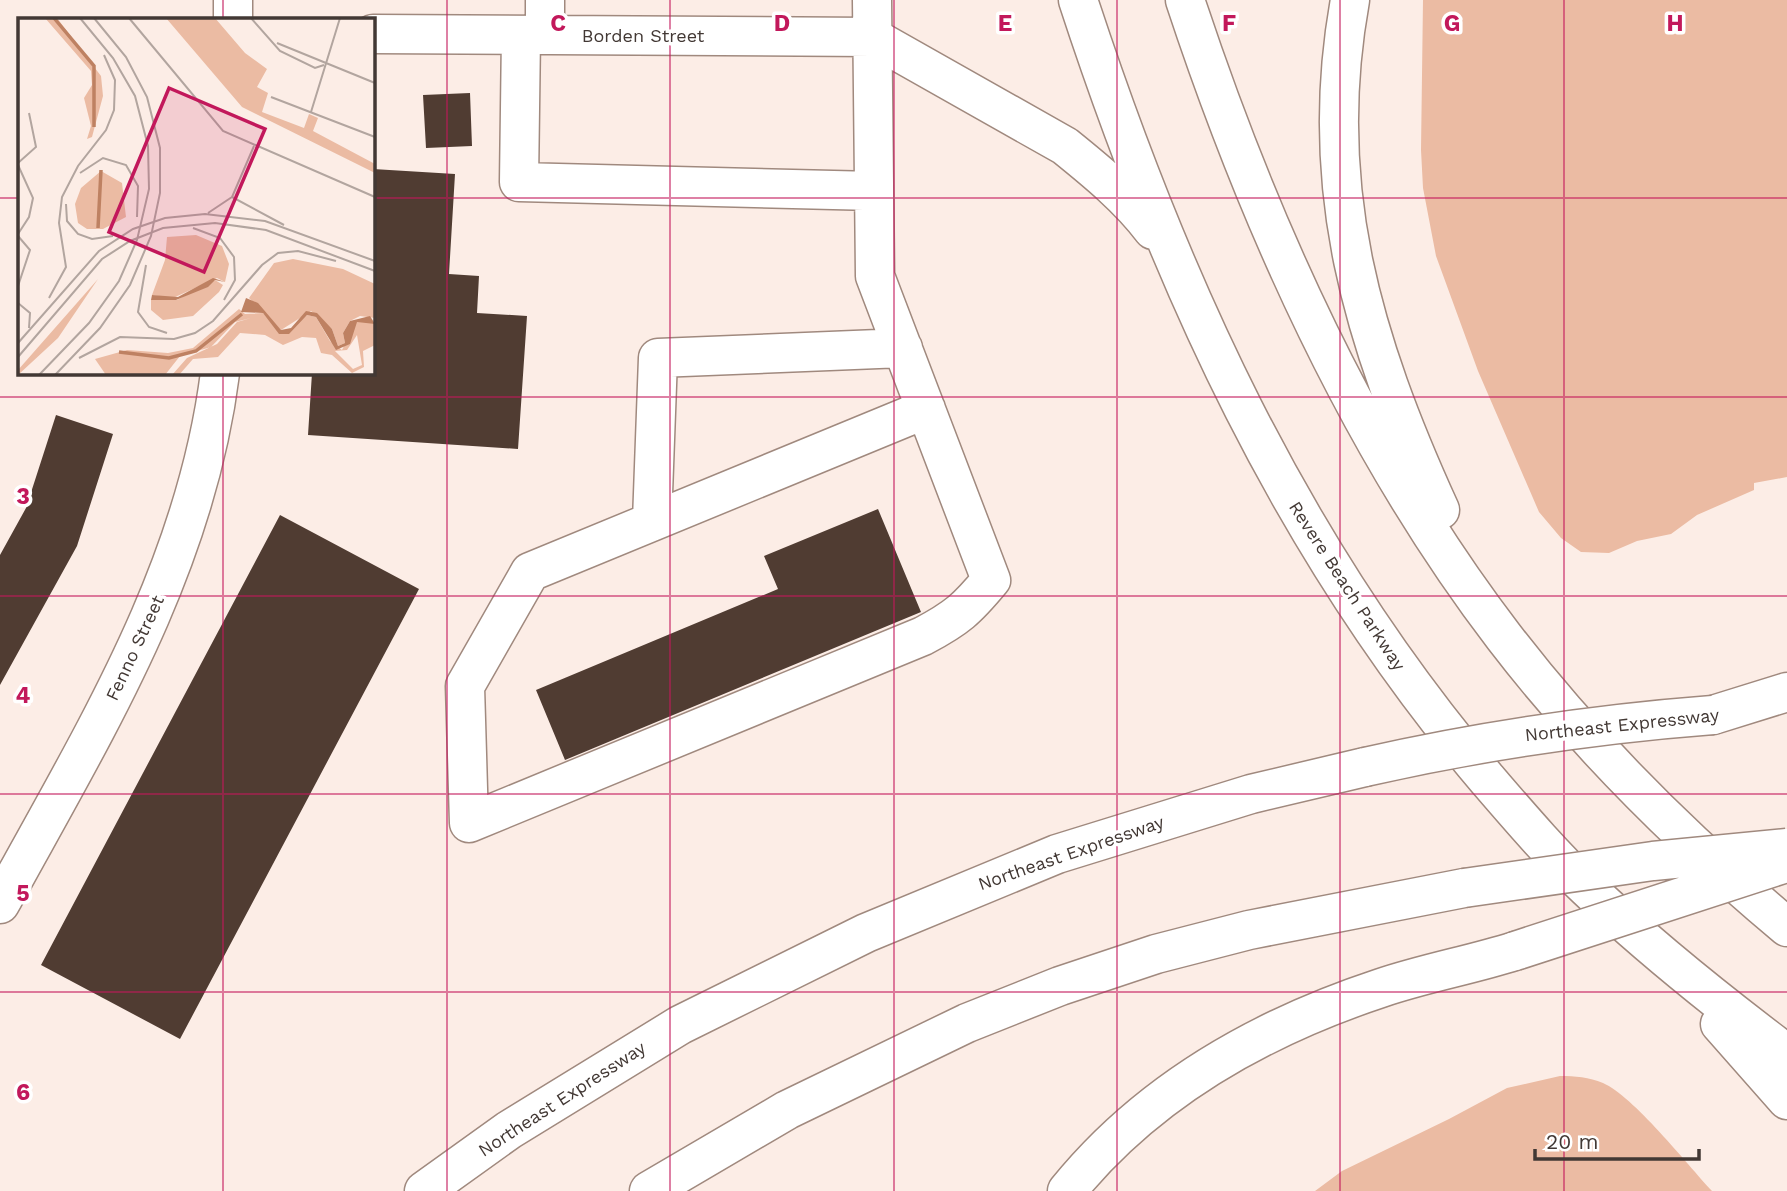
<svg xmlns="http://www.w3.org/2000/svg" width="1787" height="1191" font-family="'Work Sans',sans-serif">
<rect width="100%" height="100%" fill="#fcede6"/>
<path fill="#ebbba3" d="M1423 0H1787V477L1754 483V490L1697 515 1671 534 1637 541 1609 553 1581 552 1561 538 1539 512 1478 371 1436 256 1423 188 1421 150Z
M1560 1076C1575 1076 1589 1077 1603 1083 1633 1096 1687 1164 1712 1191H1315L1342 1171 1449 1119 1507 1088Z"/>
<path fill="#503c32" d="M470 93 472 146 426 148 423 95Z
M373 169 455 174 449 274 479 276 477 313 527 316 518 449 308 435 312 373H373Z
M56 415 113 434 77 546 0 685V555L26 508Z
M878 509 921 612 565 760 536 690 778 589 764 556Z
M280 515 419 589 180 1039 41 965Z"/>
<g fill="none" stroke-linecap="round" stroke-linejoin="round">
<g stroke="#a0897e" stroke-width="41">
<path id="minor" d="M233 0V19
M545 0V35
M872 0 875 276 991 580C967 609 957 618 923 636L469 823 465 686 530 572 926 409
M373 34 872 37
M521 35 519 182 874 191
M652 521 658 358 903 348
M0 904C94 732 195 571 220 373"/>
</g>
<g stroke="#a0897e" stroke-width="41">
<path id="highway" d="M1078 0C1171 284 1291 548 1486 778 1518 815 1551 854 1587 888 1650 948 1718 1002 1787 1054
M1185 0C1259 224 1360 449 1504 637 1586 744 1683 840 1787 927
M1350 0C1316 187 1363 341 1440 510
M872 37 1065 146C1096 171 1129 198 1153 230
M1713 715 1787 692
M1720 1024 1787 1100
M424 1191 509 1130 680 1025 866 933 1057 854 1251 794 1365 767
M649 1191 787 1110 967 1023 1060 986 1156 954 1249 930 1464 888
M1067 1191C1148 1091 1260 1028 1381 988 1425 973 1471 965 1515 951"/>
</g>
<use href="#minor" stroke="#fff" stroke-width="38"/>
<use href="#highway" stroke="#fff" stroke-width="38"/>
<g stroke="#a0897e" stroke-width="41" stroke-linecap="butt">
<path id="highway-bridge" d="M1365 767C1480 741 1595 724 1713 715
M1464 888 1653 861 1787 848
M1515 951 1786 863"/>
</g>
<use href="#highway-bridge" stroke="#fff" stroke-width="38"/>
</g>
<path fill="none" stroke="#c2185b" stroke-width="2" stroke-opacity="0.55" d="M223 0V19M447 0V1191M670 0V1191M894 0V1191M1117 0V1191M1340 0V1191M1564 0V1191M0 198H19M373 198H1787M223 373V1191M0 397H1787M0 596H1787M0 794H1787M0 992H1787"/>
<g text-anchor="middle" stroke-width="7" stroke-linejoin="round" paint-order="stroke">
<g font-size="18" fill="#423834" stroke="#fff">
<text x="643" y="42">Borden Street</text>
<text transform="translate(1347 586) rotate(57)" y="6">Revere Beach Parkway</text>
<text transform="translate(135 648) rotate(-65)" y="6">Fenno Street</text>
<text transform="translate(1622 725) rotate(-6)" y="6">Northeast Expressway</text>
<text transform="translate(1071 853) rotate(-19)" y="6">Northeast Expressway</text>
<text transform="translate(562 1099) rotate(-33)" y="6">Northeast Expressway</text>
</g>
</g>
<g transform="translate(18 18)">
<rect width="357" height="357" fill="#fcede6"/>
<path d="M27 0H39L83 58 85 78 74 119 69 121 73 108 66 80 74 67 73 53ZM148 0H197L227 35 249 51 239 69 250 75 244 94 286 110 291 96 300 100 295 113 357 146V155L224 89ZM83 153 104 165 108 199 85 211H69L60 205 57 186 63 170ZM178 217 204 228 211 246 207 264 199 260 155 280 134 277 147 242 149 219ZM275 241 325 251 357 266V300L342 298 332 303 325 315 327 325 320 328 314 311 293 293 263 312 231 280 256 245ZM80 261 40 320 0 357V352ZM197 262 205 267 201 274 175 298 145 302 133 292V282H159ZM221 291 227 296 245 295 267 316 289 297 298 299 312 323 324 332 338 304 351 303 357 306V327L345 333 346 349 334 355 314 337 303 335 298 320 284 319 265 327 247 317 222 315 200 339 175 341 161 357H154L169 340 199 326 219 304 233 300 217 304 193 329 162 338 147 357H88L77 341 109 332 150 335 175 330ZM339 317 344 347 335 351 317 333 329 332Z" fill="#ebbba3" fill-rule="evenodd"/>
<path d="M195 260 207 264 197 262 190 269 158 282H133L134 277 160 279ZM228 280 240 285 263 312 273 310 288 293 299 295 314 311 320 328 327 325 325 315 332 303 352 298 357 306 339 304 332 326 318 332 298 299 289 297 271 316H261L245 295 223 294Z" fill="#be8162"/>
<path fill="none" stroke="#be8162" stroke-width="3.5" d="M36 0 76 48V109M80 210 83 152M101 334 151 340 178 333 224 296"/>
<path fill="none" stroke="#b2a59f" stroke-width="2" d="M111 0 205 113 357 179M233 0 262 33 297 50 306 47M259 25 357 65M253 79 357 119M293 94 322 0M236 128 214 179 266 207M0 145 18 129 11 95M0 147 15 180 11 199 0 216M62 155 85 140 108 147 120 168 119 199M48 186 49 203 60 216 74 221 95 218M190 195 214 179M175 210 202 220 216 239 217 262 206 282M0 218 12 232 0 268M128 247 120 294 131 309 149 315M31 280 48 249 41 205 44 179 60 148 88 112 96 92 97 62 86 37M0 285 12 295 11 310M0 325 81 233 115 211 147 200 187 196 247 203 357 243M0 339 84 241 112 223 145 210 197 205 248 212 357 253M61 340 102 319 156 321 177 315 195 303 244 247 260 235 280 233 318 243M21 357 71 305 101 263 119 222 131 171 130 128 117 78 95 40 62 0M37 357 82 310 112 267 133 218 142 175V130L129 79 108 39 76 0"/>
<path fill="#c2185b" fill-opacity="0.15" stroke="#c2185b" stroke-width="3.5" d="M151 70 247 111 186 254 91 214Z"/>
<rect width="357" height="357" fill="none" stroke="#423834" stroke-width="3.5"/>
</g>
<g font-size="23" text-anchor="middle" font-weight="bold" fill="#c2185b" stroke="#fff" stroke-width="7" stroke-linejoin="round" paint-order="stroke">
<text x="558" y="31">C</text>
<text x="782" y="31">D</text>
<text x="1005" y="31">E</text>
<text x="1229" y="31">F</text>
<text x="1452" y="31">G</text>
<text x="1675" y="31">H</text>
<text x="23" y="504">3</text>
<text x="23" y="703">4</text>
<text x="23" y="901">5</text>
<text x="23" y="1100">6</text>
</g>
<path d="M1535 1149v10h164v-10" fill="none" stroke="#423834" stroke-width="3.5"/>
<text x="1546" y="1149" font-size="21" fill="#423834" stroke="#ffffff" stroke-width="5" paint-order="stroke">20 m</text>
</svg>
